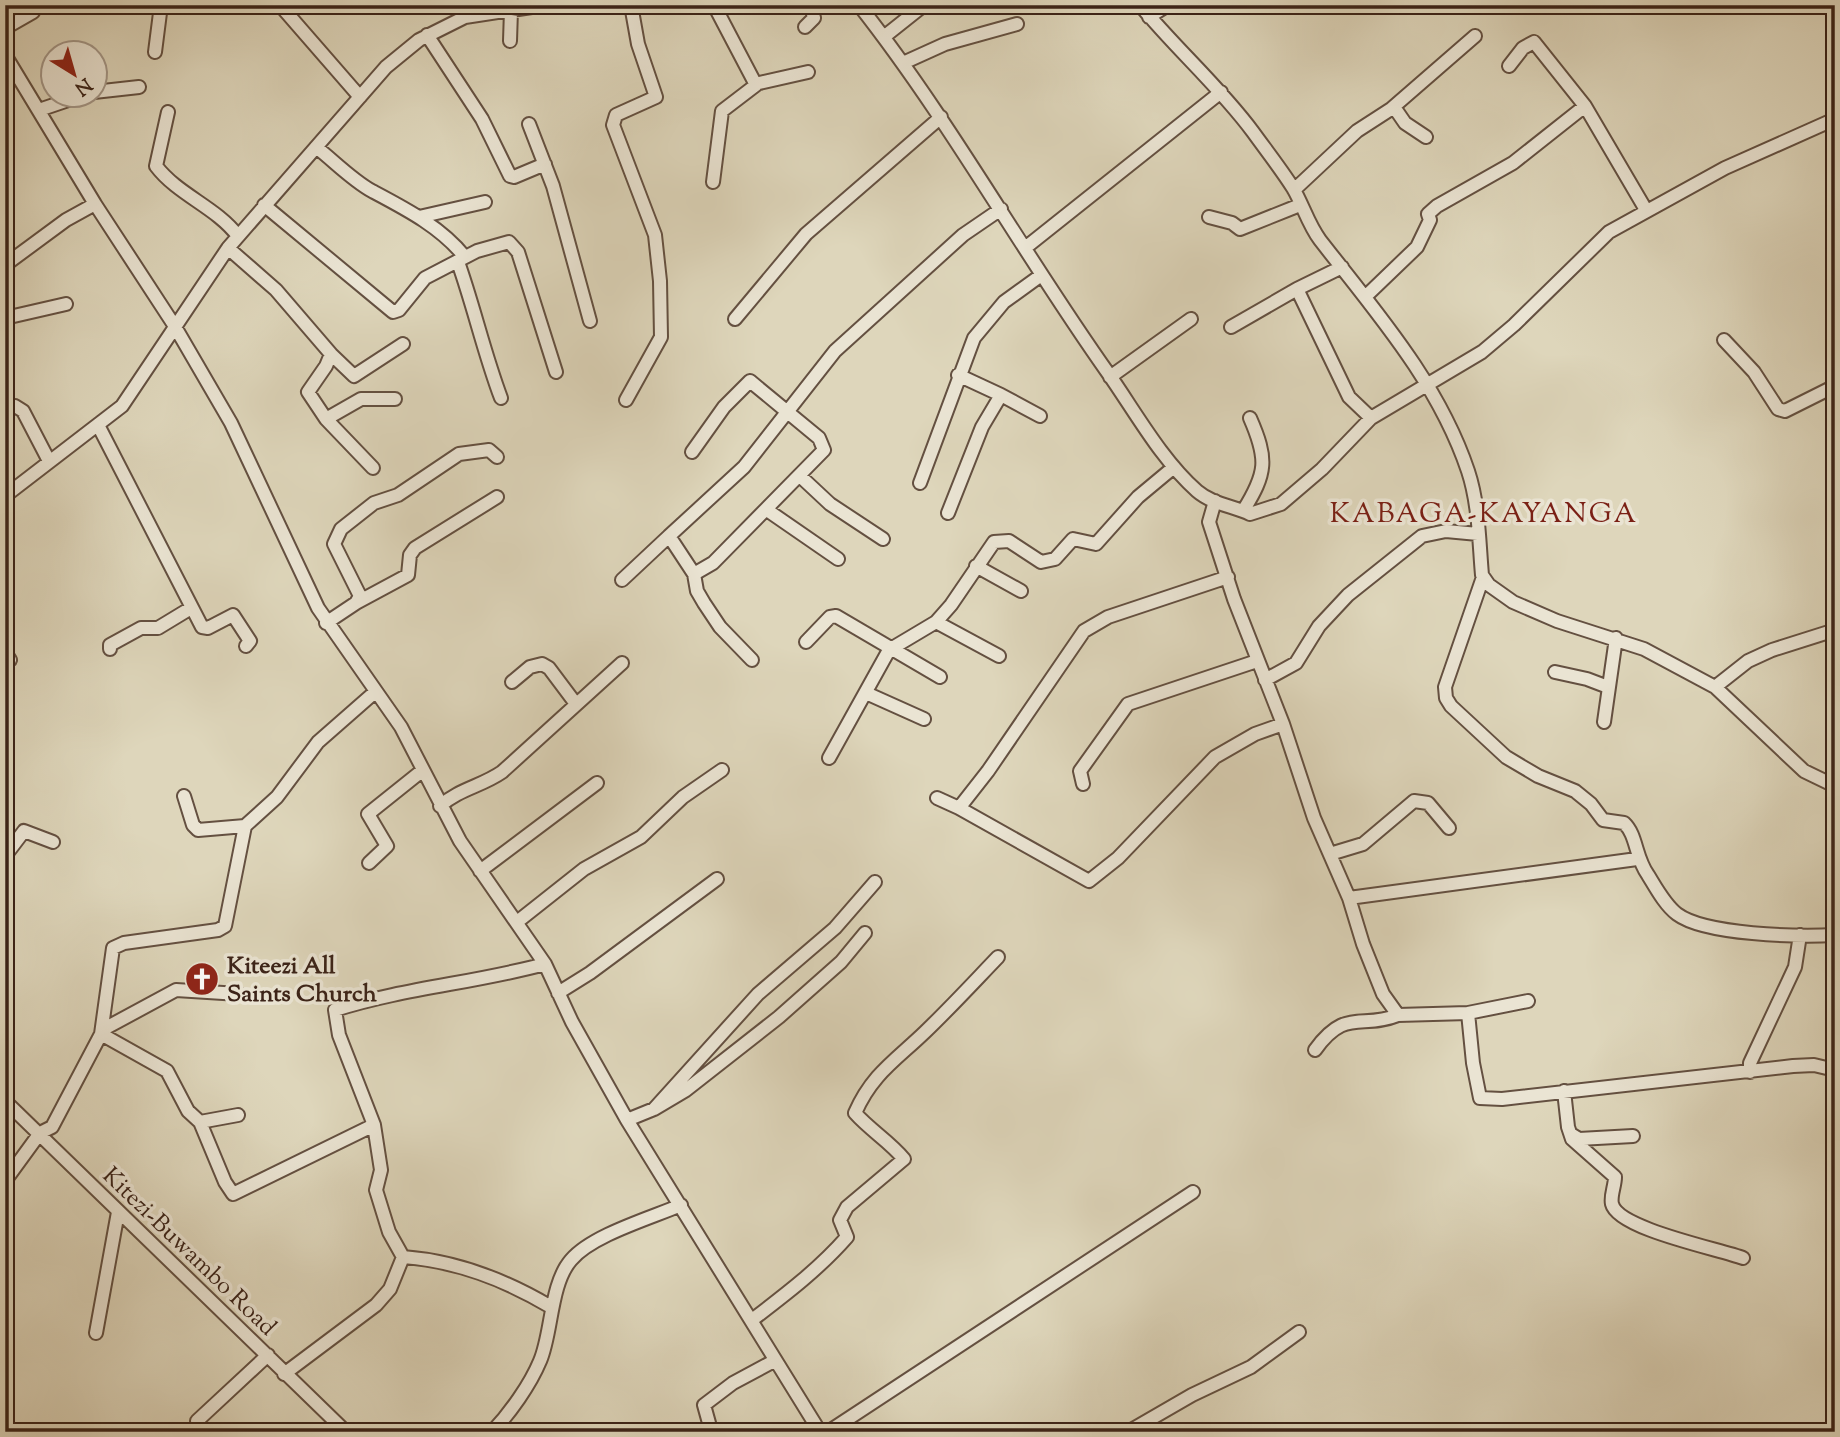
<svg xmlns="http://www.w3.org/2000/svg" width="1840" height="1437" font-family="'Sorts Mill Goudy',serif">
<rect width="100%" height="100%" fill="#ded6bb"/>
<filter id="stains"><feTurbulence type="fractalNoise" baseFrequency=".00286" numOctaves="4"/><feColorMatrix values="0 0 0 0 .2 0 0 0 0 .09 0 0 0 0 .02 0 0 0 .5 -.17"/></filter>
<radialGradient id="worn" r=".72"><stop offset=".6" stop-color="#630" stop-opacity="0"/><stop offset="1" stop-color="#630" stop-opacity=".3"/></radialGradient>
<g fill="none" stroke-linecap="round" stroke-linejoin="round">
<g stroke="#645041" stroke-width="16">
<path id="minor" d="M280 5 360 97
M859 5C951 122 1022 252 1108 373 1136 413 1161 459 1197 491 1212 504 1233 506 1250 514L1281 504 1322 469 1371 418 1482 352 1514 325 1609 232 1725 168 1835 119
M1140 5C1176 49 1219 86 1253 132 1266 150 1281 169 1293 188 1303 205 1308 224 1320 240 1376 312 1438 382 1468 471 1479 504 1479 541 1482 575L1489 585 1513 602 1557 621 1644 649 1715 687 1804 771 1835 786
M102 7 148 5
M1149 17 1168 5
M805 27 814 18 812 10 821 5
M5 28 33 12 36 5
M427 35 482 119 510 176 514 177 545 164
M885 36 924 5
M510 41 511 10
M155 52 161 5
M5 55 95 204 174 325 231 423 318 608 401 727 460 841 545 964 572 1022 627 1120 820 1432
M903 63 945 44 1017 24
M1509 66 1523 48 1534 42 1585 106 1646 210
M755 84 808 72
M94 92 139 87
M1394 107 1405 123 1426 137
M39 110 86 94
M168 112 156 166C178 195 216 207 238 236
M529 124 553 186 590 321
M316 147C334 161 352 180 372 191 406 209 441 227 465 257
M713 182 722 111 756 85 714 5
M1294 190 1357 131 1391 109 1475 36
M264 205 393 312 399 310 425 278 477 251 509 242 518 252 556 372
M419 217 485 202
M1209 217 1232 223 1240 229 1300 205
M228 248 276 290 331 354 326 366 308 392 326 419 373 468
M1025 248 1221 92
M458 262C474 307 484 353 501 398
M5 265 66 220 95 204
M1342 267 1297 289 1349 397 1371 418
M1365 297 1417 247 1430 220 1428 214 1437 206 1513 163 1585 106
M5 318 66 304
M735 319 806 234 941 117
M1231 327 1297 289
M1724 340 1754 372 1778 409 1785 411 1835 386
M331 354 354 376 403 344
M1110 377 1191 319
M1001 395 1040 416
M626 400 661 337 660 281 655 235 613 125 616 115 656 97 638 44 631 5
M5 409 15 406 23 411 49 461
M326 419 361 399H395
M98 425 202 627 208 628 233 615 250 641 246 646
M692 452 724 407 750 381 819 438 824 450 713 563 694 574
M800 476 830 504 883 539
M920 483 974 338 1004 302 1040 276
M5 496 122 406 228 248 386 67 419 40 465 17 545 5
M1215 501 1209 522 1234 599 1283 724 1314 818 1349 898 1363 944 1383 994 1398 1015 1468 1013 1473 1063 1480 1098 1502 1099 1793 1066 1814 1065 1835 1070
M767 510 838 559
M1243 511C1267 473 1268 459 1250 418
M948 513 982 427 1001 395 958 375
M976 566 1021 591
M1483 577 1445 687 1446 698 1451 706 1506 757 1538 776 1575 791 1591 804 1603 820 1624 823C1637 835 1635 857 1648 875 1656 888 1665 905 1677 914 1705 935 1798 937 1835 935
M622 580 669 536
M356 603 408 575 410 555 415 548 497 497
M936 622 999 656
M326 623 356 603 360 596 334 544 341 529 374 503 398 495 459 454 489 450 497 457
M806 642 830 617 836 616 940 677
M110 649V645L141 628H158L191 608
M5 652 10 660
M752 660 720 627 704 603 697 591 694 574 669 536 744 467 835 351 963 235 1001 209
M1555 672 1587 679 1608 687
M1265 680 1296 663 1319 626 1348 595 1422 536 1446 531 1478 534
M512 682 530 667 542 664 549 668 576 704
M1715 687 1748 661 1772 650 1835 630
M866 693 924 719
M1604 722 1616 638
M829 758 889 650 936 622 951 605 994 542 1009 541 1041 562 1055 559 1073 539 1096 544 1138 497 1174 467
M1083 784 1080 771 1128 704 1257 661
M184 796 193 825 198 830 245 826
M937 798 959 808 988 771 1084 631 1108 617 1228 577
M440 806C459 789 482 786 502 772L622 663
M959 808 1089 881 1118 858 1215 757 1255 734 1283 724
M1330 854 1363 844 1414 801 1428 803 1449 828
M5 856 24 831 53 842
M369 863 387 846 368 814 423 770
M480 871 597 783
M1349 898 1637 859
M517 922 584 869 641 837 683 797 722 770
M545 964C475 983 404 988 335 1010L339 1035 374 1125 381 1170 376 1190 389 1232 403 1257C457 1261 504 1279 551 1307
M558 993 590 973 717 879
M1468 1013 1528 1001
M102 1030 176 990 239 994
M101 1034 167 1071 188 1111 200 1122 238 1115
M1315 1050C1346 1007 1361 1030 1398 1015
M1750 1072V1063L1795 967 1800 935
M1564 1091 1568 1127 1572 1139 1615 1177C1615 1186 1610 1196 1612 1204 1618 1229 1719 1249 1743 1258
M5 1101 346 1432
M654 1109 758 994 835 928 875 882
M627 1120 654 1109 686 1090 779 1017 841 962 865 933
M200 1122 225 1182 233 1194 374 1125
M1571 1134 1579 1139 1633 1136
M5 1181 40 1133 52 1127 101 1034 113 948 124 943 218 930 225 926 245 826 277 797 318 742 375 692
M752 1320C786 1294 819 1269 847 1237L840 1220 847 1207 904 1159C889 1141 870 1130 855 1113 872 1074 896 1060 925 1032 950 1008 974 982 998 957
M96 1333 118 1212
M284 1374 376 1305 390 1289 403 1257
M197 1421 268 1355
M709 1423 704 1405 733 1383 774 1361
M492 1432C510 1413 530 1385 540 1361 552 1334 550 1284 571 1260 592 1235 651 1218 681 1205
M828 1432 1193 1192
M1128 1432 1192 1395 1251 1367 1299 1332"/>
</g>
<use href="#minor" stroke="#eae4d3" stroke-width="12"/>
</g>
<defs>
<g id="church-disc" transform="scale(1.75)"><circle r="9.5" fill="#8f2418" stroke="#eae4d3"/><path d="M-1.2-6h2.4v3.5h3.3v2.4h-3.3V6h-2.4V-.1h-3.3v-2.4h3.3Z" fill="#fff"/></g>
</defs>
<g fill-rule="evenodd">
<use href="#church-disc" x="202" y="979"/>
</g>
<g text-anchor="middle" stroke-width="7" stroke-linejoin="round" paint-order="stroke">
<g font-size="24" font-weight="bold" fill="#3b2318" stroke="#eae4d3" text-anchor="start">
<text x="227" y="973">Kiteezi All<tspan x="227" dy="28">Saints Church</tspan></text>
</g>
<g font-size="24" fill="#3b2318" stroke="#eae4d3">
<text transform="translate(190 1251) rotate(44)" y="8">Kitezi-Buwambo Road</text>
</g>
<g font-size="28" letter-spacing="2" fill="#7a1f14" stroke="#eae4d3">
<text x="1484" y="522">KABAGA-KAYANGA</text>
</g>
</g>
<rect width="1840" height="1437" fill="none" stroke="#ded6bb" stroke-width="28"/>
<rect x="7" y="7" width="1826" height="1423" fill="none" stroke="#3b2318" stroke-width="3.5"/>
<rect x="14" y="14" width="1812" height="1409" fill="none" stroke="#3b2318" stroke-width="2"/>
<g transform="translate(74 74) rotate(143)"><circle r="33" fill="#eae4d3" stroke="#a49788" stroke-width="2"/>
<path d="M0-5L12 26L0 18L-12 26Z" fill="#8f2418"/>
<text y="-10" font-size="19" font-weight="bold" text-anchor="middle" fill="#3b2318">N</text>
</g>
<rect width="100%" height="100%" filter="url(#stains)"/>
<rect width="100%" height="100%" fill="url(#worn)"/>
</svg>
